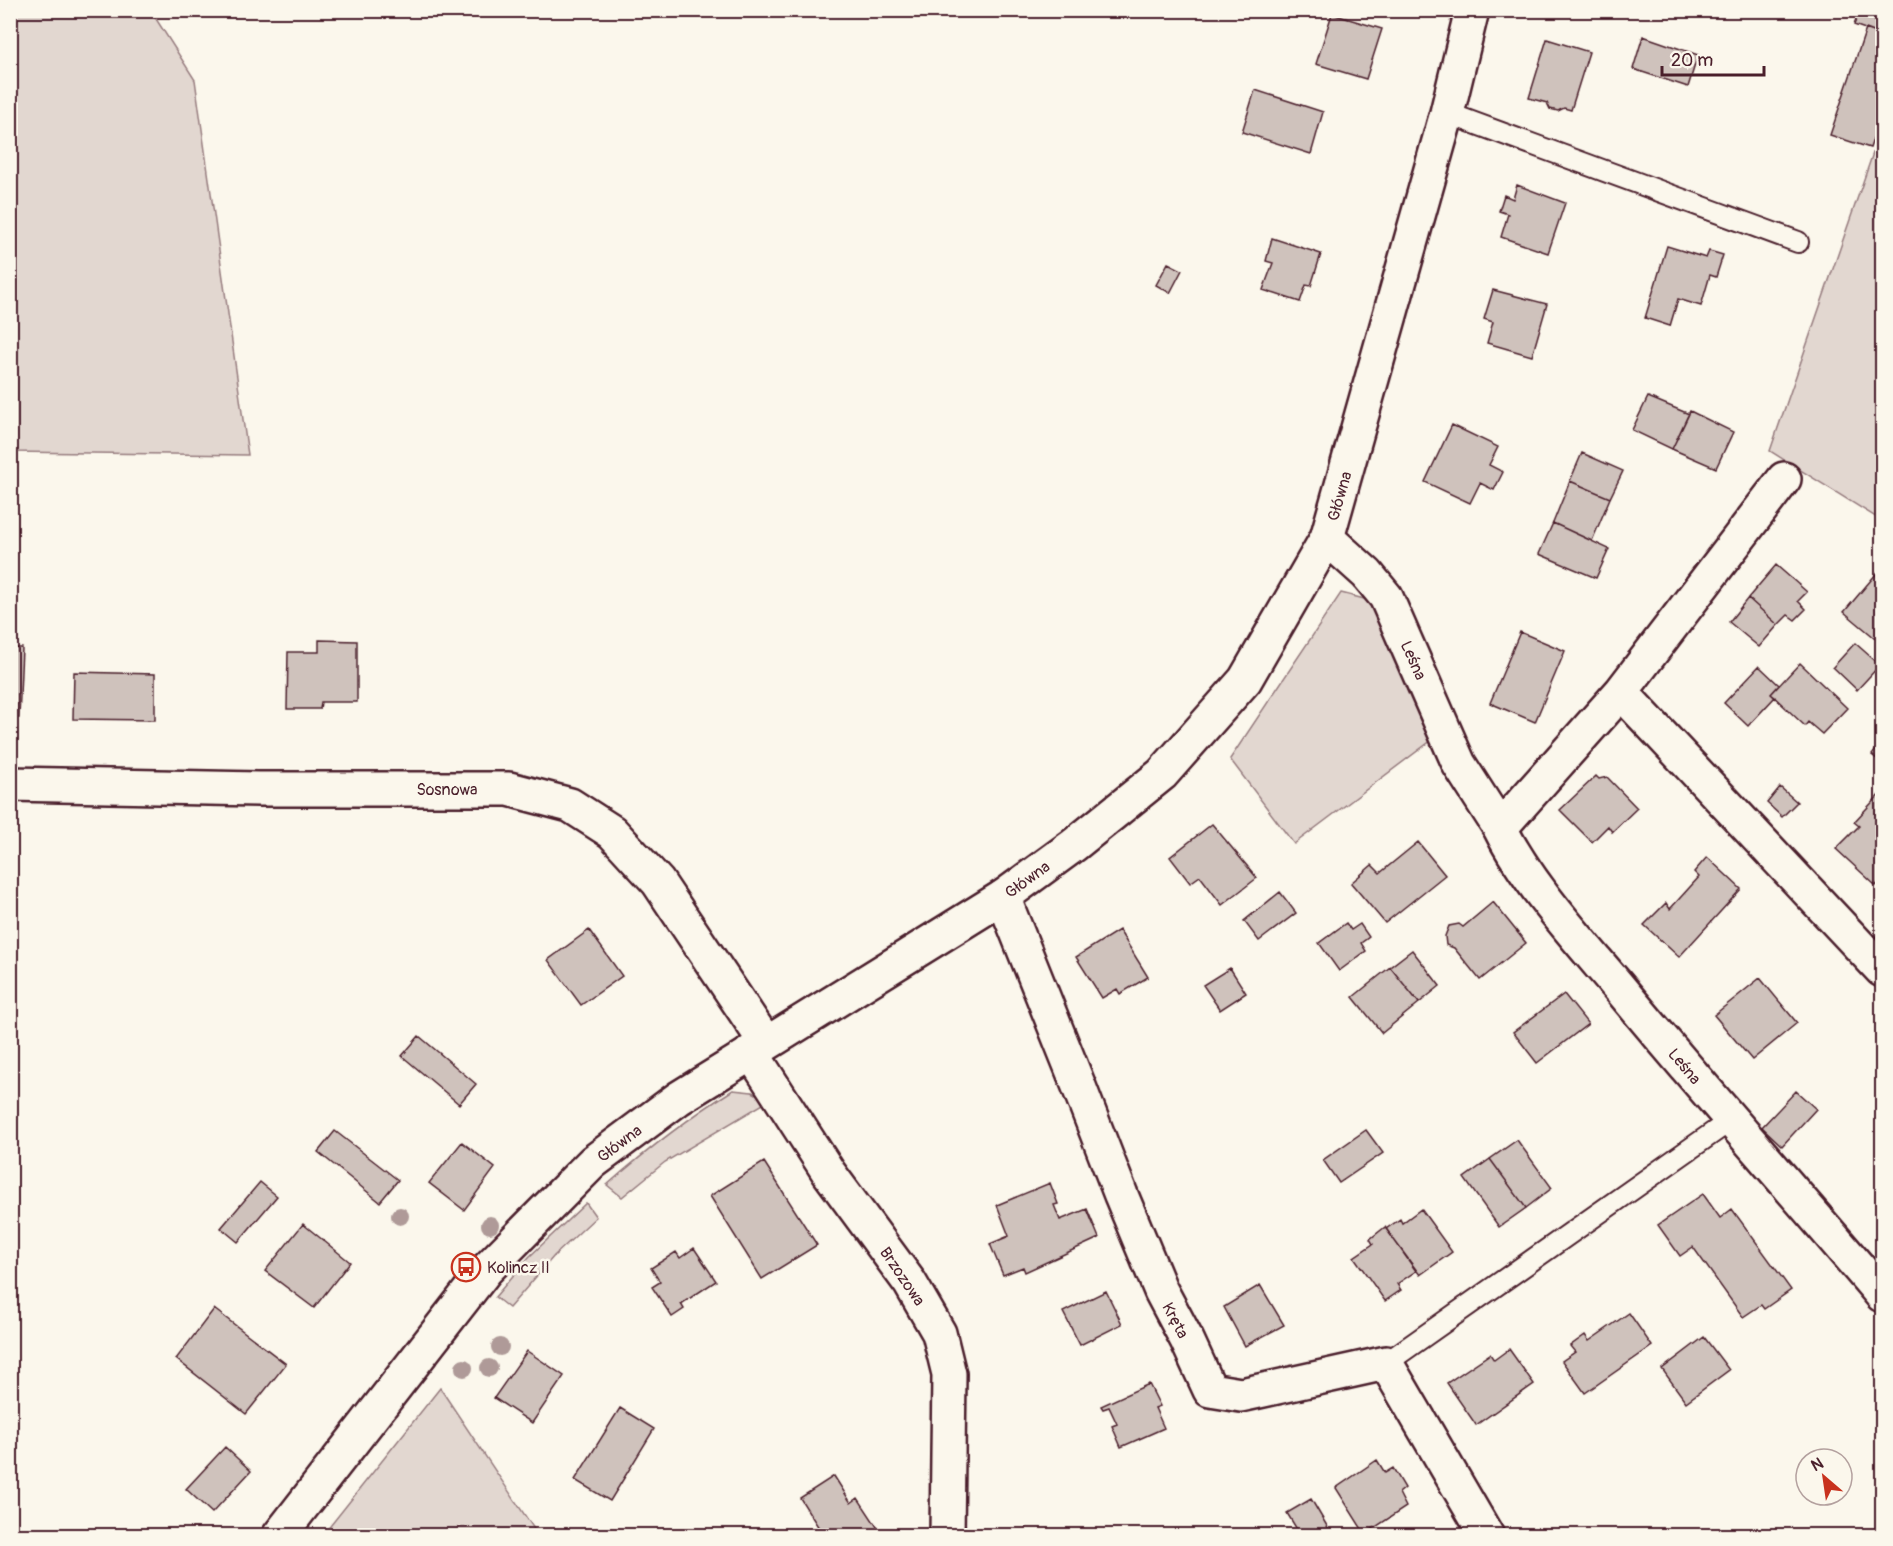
<svg xmlns="http://www.w3.org/2000/svg" width="1893" height="1546" font-family="Pangolin,sans-serif">
<rect width="100%" height="100%" fill="#fbf7ec"/>
<filter id="ink" filterUnits="userSpaceOnUse"><feTurbulence type="fractalNoise" baseFrequency=".0167" numOctaves="2"/><feDisplacementMap in="SourceGraphic" scale="12" xChannelSelector="R" yChannelSelector="G"/><feConvolveMatrix kernelMatrix="1 2 1 2 8 2 1 2 1" color-interpolation-filters="sRGB"/></filter>
<g filter="url(#ink)">
<path fill="#e2d7d0" stroke="#967b7e" stroke-width="1.5" d="M11 10 151 11 195 80 248 455 11 452Z
M1882 127V521L1770 451Z
M1341 593 1368 600 1436 737 1294 844 1230 759Z
M733 1090 752 1092 770 1100 665 1162 622 1197 607 1185C647 1150 688 1118 733 1090Z
M586 1203 596 1217 554 1256 509 1308 495 1297 529 1257Z
M440 1388 538 1535H323Z"/>
<path fill="#cfc2bc" stroke="#4a1f2b" stroke-width="1.5" d="M1860 10H1882V35L1854 25Z
M1332 14 1382 29 1366 79 1316 64Z
M1866 29 1882 35V113L1870 148 1830 135Z
M1643 36 1698 55 1688 87 1633 69Z
M1547 39 1589 52 1571 110 1564 108 1558 111 1550 109 1547 103 1529 98Z
M1255 90 1323 112 1311 154 1242 132Z
M1517 185 1565 203 1548 253 1501 237 1508 214 1499 211 1504 195 1513 199Z
M1272 238 1321 254 1311 286 1306 285 1300 302 1263 290 1273 263 1266 261Z
M1667 246 1706 258 1709 251 1723 255 1716 277 1710 275 1701 306 1678 299 1670 326 1645 318Z
M1168 263 1182 270 1170 293 1156 285Z
M1493 290 1547 304 1532 356 1487 343 1493 322 1484 319Z
M1648 397 1689 414 1672 449 1632 430Z
M1690 411 1733 432 1716 468 1672 449Z
M1452 425 1498 447 1489 465 1503 472 1494 490 1480 483 1470 503 1425 482Z
M1582 453 1623 471 1610 498 1570 481Z
M1570 481 1610 498 1592 541 1553 523Z
M1553 523 1609 549 1596 578 1539 554Z
M1776 565 1807 592 1798 601 1806 609 1795 620 1788 615 1778 625 1748 598Z
M1882 567V629L1875 638 1844 612Z
M1748 598 1778 625 1759 647 1729 622Z
M1520 632 1565 651 1535 722 1490 703Z
M319 640 357 641V702H321L320 709H287L288 652H319Z
M1855 643 1880 665 1857 690 1833 667Z
M10 648H22L19 718H10Z
M1800 663 1847 708 1822 734 1808 722 1805 726 1771 694Z
M1759 666 1779 685 1771 694 1775 697 1748 726 1724 703Z
M74 672 155 674V720L73 719Z
M1882 742V763L1872 755Z
M1596 776 1599 779 1607 777 1637 808 1612 832 1608 826 1592 842 1560 810Z
M1780 787 1797 802 1782 817 1767 803Z
M1881 793 1882 794V878L1876 886 1836 849 1859 826 1854 822Z
M1212 824 1257 878 1222 905 1200 876 1190 883 1170 857Z
M1418 842 1445 875 1385 923 1351 883 1372 865 1380 873Z
M1707 857 1741 889 1679 957 1644 925 1666 903 1670 909 1699 877 1694 872Z
M1280 892 1296 913 1259 941 1244 921Z
M1493 902 1526 943 1480 980 1454 948 1446 945 1445 936 1449 926 1459 924 1463 927Z
M1346 923 1351 930 1360 924 1369 937 1361 943 1366 951 1339 971 1319 943Z
M589 930 622 976 581 1005 548 960Z
M1119 930 1148 977 1120 994 1117 989 1102 998 1076 957Z
M1412 950 1440 986 1419 1003 1390 967Z
M1390 967 1419 1003 1382 1033 1353 997Z
M1230 968 1246 993 1220 1010 1203 985Z
M1760 978 1797 1023 1752 1060 1714 1015Z
M1564 994 1588 1024 1537 1063 1513 1032Z
M419 1036 476 1084 459 1104 402 1056Z
M1796 1091 1816 1109 1782 1146 1762 1127Z
M1366 1130 1383 1153 1339 1183 1323 1160Z
M335 1131 398 1180 380 1202 318 1152Z
M1517 1140 1552 1188 1526 1208 1490 1159Z
M462 1142 495 1168 464 1210 429 1183Z
M1490 1159 1526 1208 1499 1227 1464 1178Z
M764 1162 817 1245 762 1279 710 1196Z
M260 1182 277 1196 238 1242 221 1228Z
M1050 1183 1058 1204 1054 1205 1060 1220 1087 1209 1099 1238 1025 1272 1023 1267 1003 1275 990 1244 1009 1236 997 1205Z
M1703 1194 1720 1218 1732 1209 1791 1290 1764 1309 1761 1305 1743 1317 1693 1247 1680 1256 1658 1225Z
M1421 1209 1452 1252 1420 1275 1386 1229 1400 1219 1402 1223Z
M303 1224 350 1262 314 1308 265 1271Z
M1385 1227 1416 1271 1397 1284 1401 1290 1385 1301 1354 1257 1373 1244 1370 1239Z
M694 1248 716 1281 681 1304 684 1309 672 1317 652 1287 660 1282 651 1268 676 1252 680 1258Z
M1260 1285 1284 1325 1245 1346 1224 1307Z
M1106 1291 1122 1324 1080 1345 1063 1312Z
M214 1309 286 1364 246 1414 176 1359Z
M1629 1313 1652 1346 1585 1393 1562 1361 1575 1352 1570 1346 1585 1335 1589 1341Z
M1704 1337 1729 1370 1686 1402 1662 1369Z
M1509 1349 1534 1384 1476 1425 1447 1383 1490 1354 1494 1360Z
M527 1351 564 1376 532 1423 494 1398Z
M1149 1384 1160 1406 1155 1408 1164 1428 1121 1447 1112 1426 1117 1424 1109 1407 1103 1409 1101 1406Z
M620 1408 654 1429 610 1501 575 1480Z
M225 1447 251 1471 212 1513 186 1489Z
M1377 1460 1385 1473 1393 1468 1405 1488 1399 1493 1406 1507 1365 1534 1336 1488Z
M834 1476 851 1503 858 1498 883 1536H824L800 1498Z
M1311 1499 1330 1531 1323 1536H1301L1287 1513Z"/>
<g fill="none" stroke-linecap="round" stroke-linejoin="round">
<g stroke="#4a1f2b" stroke-width="24">
<path id="service" d="M1447 113 1798 242
M1386 1363 1731 1120"/>
</g>
<g stroke="#4a1f2b" stroke-width="38">
<path id="minor" d="M1327 538 1367 574 1386 597 1459 764 1500 828 1621 692 1882 970
M1621 692 1784 479
M10 784 258 789H509L570 805 612 832 658 882 766 1043
M1500 828C1528 885 1581 942 1622 991 1707 1094 1796 1193 1882 1295
M1003 897 1078 1084 1121 1195 1161 1291 1187 1340 1210 1390 1241 1395 1386 1363 1487 1536
M751 1052 829 1173 910 1283 939 1333 949 1374 947 1536"/>
</g>
<g stroke="#4a1f2b" stroke-width="38">
<path id="tertiary" d="M279 1536 485 1271 593 1162 679 1098 1003 897 1074 845 1162 774 1245 680 1327 538 1447 113 1472 10"/>
</g>
<use href="#service" stroke="#fbf7ec" stroke-width="20"/>
<use href="#minor" stroke="#fbf7ec" stroke-width="33"/>
<use href="#tertiary" stroke="#fbf7ec" stroke-width="33"/>
</g>
<g fill="#af9a98">
<circle cx="400" cy="1216" r="9"/>
<circle cx="490" cy="1225" r="9"/>
<circle cx="500" cy="1347" r="9"/>
<circle cx="464" cy="1368" r="9"/>
<circle cx="489" cy="1368" r="9"/>
</g>
</g>
<defs>
<g id="bus-ring" transform="scale(1.5)"><circle r="9.5" fill="#fbf7ec" stroke="#c8321e" stroke-width="1.5"/><path d="M-5-6H5V4H4V6H2V4H-2V6H-4V4H-5ZM-3.5-4V0h7V-4ZM-3.5 1.2v1.5H-2V1.2ZM2 1.2v1.5H3.5V1.2Z" fill="#c8321e"/></g>
</defs>
<g fill-rule="evenodd">
<use href="#bus-ring" x="466" y="1267"/>
</g>
<g text-anchor="middle" stroke-width="5" stroke-linejoin="round" paint-order="stroke">
<g font-size="16" fill="#4a1f2b" stroke="#fbf7ec">
<text transform="translate(1339 496) rotate(-74)" y="6">Główna</text>
<text transform="translate(1414 660) rotate(66)" y="6">Leśna</text>
<text x="447" y="795">Sosnowa</text>
<text transform="translate(1027 879) rotate(-36)" y="6">Główna</text>
<text transform="translate(1685 1066) rotate(50)" y="6">Leśna</text>
<text transform="translate(619 1143) rotate(-37)" y="6">Główna</text>
<text transform="translate(903 1276) rotate(56)" y="6">Brzozowa</text>
<text transform="translate(1176 1320) rotate(62)" y="6">Kręta</text>
</g>
<g font-size="16" fill="#4a1f2b" stroke="#fbf7ec" text-anchor="start">
<text x="487" y="1273">Kolincz II</text>
</g>
</g>
<rect width="1893" height="1546" fill="none" stroke="#fbf7ec" stroke-width="36"/>
<rect x="18" y="18" width="1857" height="1510" fill="none" stroke="#4a1f2b" stroke-width="2" filter="url(#ink)"/>
<g transform="translate(1824 1477) rotate(331)"><circle r="28" fill="#fbf7ec" stroke="#b4a19f" stroke-width="1.5"/>
<path d="M0-4.5L10 22L0 15L-10 22Z" fill="#c8321e"/>
<text y="-9" font-size="16" font-weight="bold" text-anchor="middle" fill="#4a1f2b">N</text>
</g>
<path d="M1662 66v9h102v-9" fill="none" stroke="#4a1f2b" stroke-width="3"/>
<text x="1671" y="66" font-size="18" fill="#4a1f2b" stroke="#fbf7ec" stroke-width="4.5" paint-order="stroke">20 m</text>
</svg>
